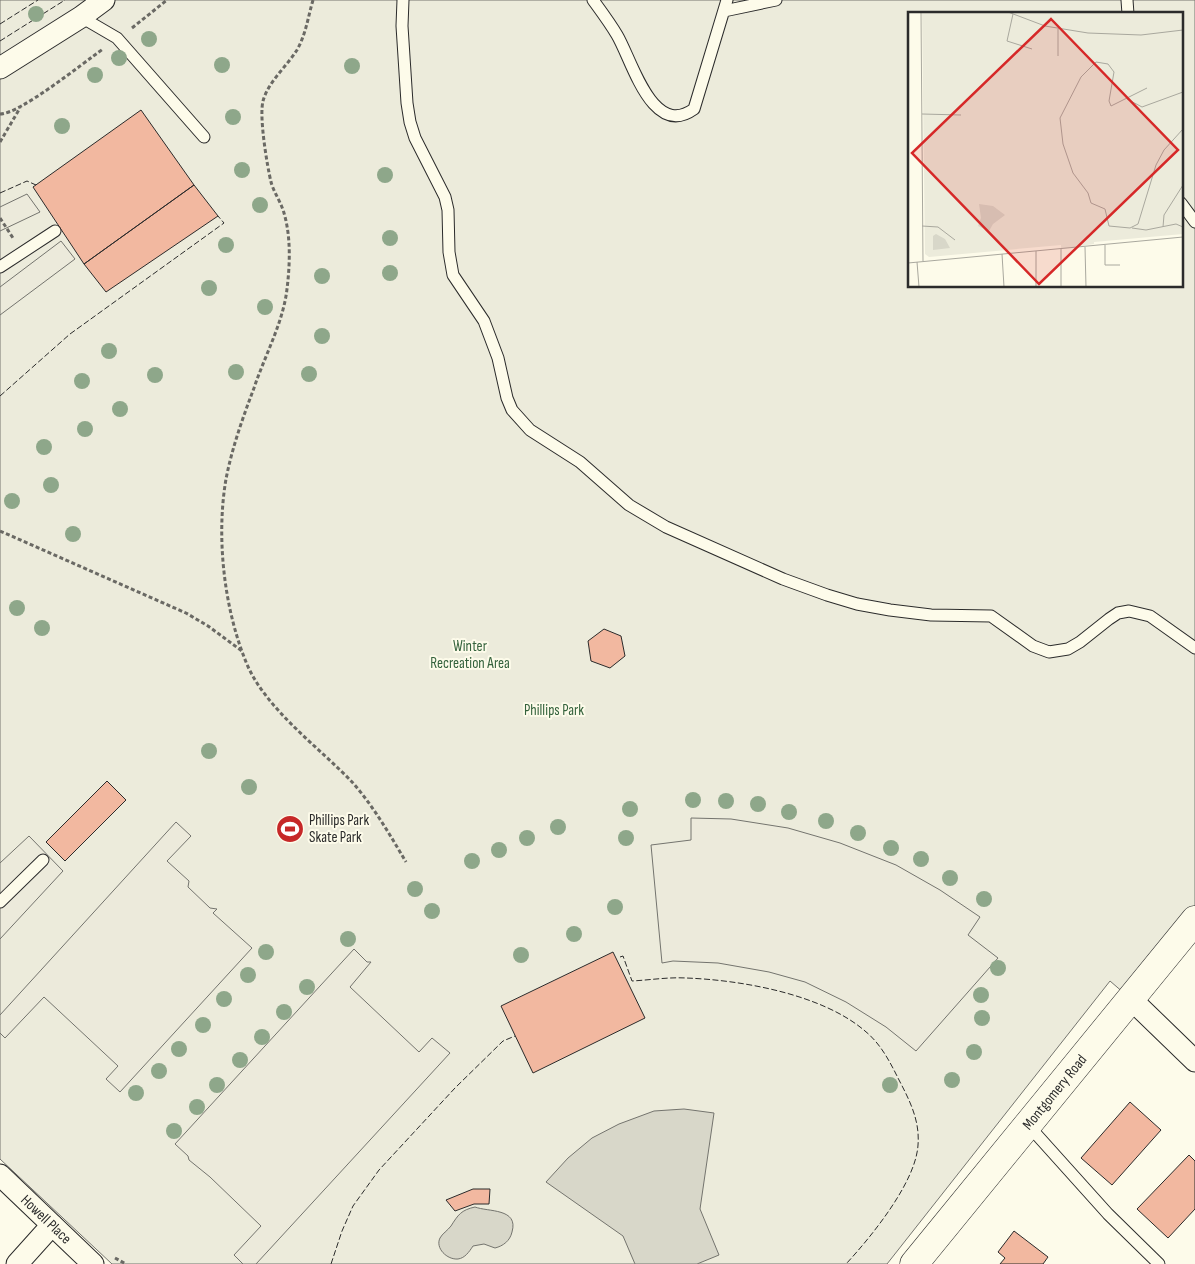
<svg xmlns="http://www.w3.org/2000/svg" width="1195" height="1264" font-family="'Sofia Sans Condensed',sans-serif">
<rect width="100%" height="100%" fill="#fdfbea"/>
<path fill="#ecebdb" stroke="#74746e" fill-rule="evenodd" d="M0 0H1195V912L1132 1000 1110 981 887 1264H112L0 1159ZM909 14H1181V286H909Z"/>
<path fill="#eceadb" stroke="#74746e" d="M27 194 40 212 0 231V207Z
M61 241 75 259 0 315V287Z
M691 818 731 819 788 828 840 843 896 865 940 890 980 917 968 935 998 958 916 1051 886 1027 846 1002 805 982 769 972 718 963 673 961 662 963 651 845 691 840Z
M176 822 191 836 167 861 189 881 188 887 210 908 217 909 213 913 252 948 120 1092 106 1079 118 1066 44 997 5 1038 0 1033V1015Z
M29 836 63 871 0 939V863Z
M354 949 367 962H371L350 987 419 1052 432 1038 450 1053 256 1264H243L234 1255 261 1226 210 1177 189 1160 188 1156 175 1144Z"/>
<path fill="#d8d7c9" stroke="#74746e" d="M684 1109 714 1113 700 1209 719 1255 697 1264H635L623 1236 546 1182 568 1158 592 1138 619 1124 654 1111Z
M475 1207C488 1212 519 1208 512 1232 510 1241 503 1246 495 1248L484 1244 473 1246C469 1252 465 1258 458 1259 447 1260 435 1248 440 1238 442 1234 448 1230 451 1226 458 1215 461 1210 475 1207Z"/>
<path fill="#f2b8a0" stroke="#2b2b2b" d="M141 110 194 185 84 264 33 187Z
M194 185 218 216 106 292 84 264Z
M604 629 621 636 625 656 610 668 591 661 588 641Z
M107 781 126 800 65 861 46 842Z
M613 952 645 1018 533 1073 501 1006Z
M1130 1102 1161 1130 1112 1185 1081 1158Z
M1189 1155 1195 1161V1209L1168 1238 1137 1209Z
M473 1189H490L489 1204H474L455 1211 446 1200Z
M1014 1231 1048 1257 1043 1264H1000L1005 1258 998 1252Z"/>
<g fill="none" stroke-linecap="round" stroke-linejoin="round">
<g stroke="#2b2b2b" stroke-width="13">
<path id="service" d="M403 0 402 26 407 103 410 122 415 138 445 197 448 210 449 252 453 275 484 321 498 358 507 398 512 410 530 430 580 462 629 505 666 527 783 579 827 595 857 604 890 610 931 615 991 616 1033 646 1049 652 1068 649 1080 642 1109 619 1118 613 1129 611 1150 616 1195 648
M593 0C601 11 610 23 617 35 632 60 652 139 694 109L727 0
M1127 0 1128 14
M724 11 776 0
M81 17 117 38 204 137
M1181 203 1195 222
M0 267 55 231
M0 902 43 860
M1028 1125 1108 1214 1159 1264"/>
</g>
<g stroke="#2b2b2b" stroke-width="23">
<g id="minor">
<path d="M0 68 81 17 104 0"/>
<path d="M1132 1000 1195 1061"/>
<path id="s1" d="M0 1175 93 1264"/>
<path d="M17 1264 52 1225"/>
</g>
</g>
<g stroke="#2b2b2b" stroke-width="29">
<g id="tertiary">
<path id="s2" d="M914 1264 1195 920"/>
</g>
</g>
<path stroke="#6a6964" stroke-width="3" stroke-dasharray="4 2.5" stroke-linecap="butt" d="M313 0C308 17 306 34 297 50 287 66 268 82 263 101 259 117 267 165 271 182 274 193 281 202 284 213 291 237 290 264 287 289 283 323 265 355 254 388 243 417 232 448 226 479 216 537 224 608 246 662 265 709 319 747 353 783 374 807 390 835 406 862
M132 28 167 0
M0 114C20 114 83 63 103 49
M0 142 20 108
M0 218 13 238
M0 531 186 613 208 626 242 651
M115 1258 126 1264"/>
<use href="#service" stroke="#fdfbea" stroke-width="11"/>
<use href="#minor" stroke="#fdfbea" stroke-width="21"/>
<use href="#tertiary" stroke="#fdfbea" stroke-width="28"/>
<path stroke="#2b2b2b" stroke-width="1" stroke-dasharray="6 2.5" stroke-linecap="butt" d="M0 24 38 0
M0 41 65 0
M0 193 27 181 36 185
M0 396 70 334 224 223 218 216
M620 957 623 956 632 981C650 980 668 977 686 978 741 980 822 994 865 1031 881 1044 890 1062 899 1080 910 1101 920 1121 918 1145 916 1182 871 1237 846 1264
M331 1264 342 1231 353 1206 379 1170 455 1088 503 1041 515 1036"/>
</g>
<g fill="#8ea78a">
<circle cx="36" cy="14" r="8"/>
<circle cx="149" cy="39" r="8"/>
<circle cx="119" cy="58" r="8"/>
<circle cx="222" cy="65" r="8"/>
<circle cx="352" cy="66" r="8"/>
<circle cx="95" cy="75" r="8"/>
<circle cx="233" cy="117" r="8"/>
<circle cx="62" cy="126" r="8"/>
<circle cx="242" cy="170" r="8"/>
<circle cx="385" cy="175" r="8"/>
<circle cx="260" cy="205" r="8"/>
<circle cx="390" cy="238" r="8"/>
<circle cx="226" cy="245" r="8"/>
<circle cx="390" cy="273" r="8"/>
<circle cx="322" cy="276" r="8"/>
<circle cx="209" cy="288" r="8"/>
<circle cx="265" cy="307" r="8"/>
<circle cx="322" cy="336" r="8"/>
<circle cx="109" cy="351" r="8"/>
<circle cx="236" cy="372" r="8"/>
<circle cx="309" cy="374" r="8"/>
<circle cx="155" cy="375" r="8"/>
<circle cx="82" cy="381" r="8"/>
<circle cx="120" cy="409" r="8"/>
<circle cx="85" cy="429" r="8"/>
<circle cx="44" cy="447" r="8"/>
<circle cx="51" cy="485" r="8"/>
<circle cx="12" cy="501" r="8"/>
<circle cx="73" cy="534" r="8"/>
<circle cx="17" cy="608" r="8"/>
<circle cx="42" cy="628" r="8"/>
<circle cx="209" cy="751" r="8"/>
<circle cx="249" cy="787" r="8"/>
<circle cx="693" cy="800" r="8"/>
<circle cx="726" cy="801" r="8"/>
<circle cx="758" cy="804" r="8"/>
<circle cx="630" cy="809" r="8"/>
<circle cx="789" cy="812" r="8"/>
<circle cx="826" cy="821" r="8"/>
<circle cx="558" cy="827" r="8"/>
<circle cx="858" cy="833" r="8"/>
<circle cx="527" cy="838" r="8"/>
<circle cx="626" cy="838" r="8"/>
<circle cx="891" cy="848" r="8"/>
<circle cx="499" cy="850" r="8"/>
<circle cx="921" cy="859" r="8"/>
<circle cx="472" cy="861" r="8"/>
<circle cx="950" cy="878" r="8"/>
<circle cx="415" cy="889" r="8"/>
<circle cx="984" cy="899" r="8"/>
<circle cx="615" cy="907" r="8"/>
<circle cx="432" cy="911" r="8"/>
<circle cx="574" cy="934" r="8"/>
<circle cx="348" cy="939" r="8"/>
<circle cx="266" cy="952" r="8"/>
<circle cx="521" cy="955" r="8"/>
<circle cx="998" cy="968" r="8"/>
<circle cx="248" cy="975" r="8"/>
<circle cx="307" cy="987" r="8"/>
<circle cx="981" cy="995" r="8"/>
<circle cx="224" cy="999" r="8"/>
<circle cx="284" cy="1012" r="8"/>
<circle cx="982" cy="1018" r="8"/>
<circle cx="203" cy="1025" r="8"/>
<circle cx="262" cy="1037" r="8"/>
<circle cx="179" cy="1049" r="8"/>
<circle cx="974" cy="1052" r="8"/>
<circle cx="240" cy="1060" r="8"/>
<circle cx="159" cy="1071" r="8"/>
<circle cx="952" cy="1080" r="8"/>
<circle cx="217" cy="1085" r="8"/>
<circle cx="890" cy="1085" r="8"/>
<circle cx="136" cy="1093" r="8"/>
<circle cx="197" cy="1107" r="8"/>
<circle cx="174" cy="1131" r="8"/>
</g>
<defs>
<g id="stadium-disc" transform="scale(1.4375)"><circle r="9.5" fill="#c62828" stroke="#fdfbea"/><path d="M0-5a6.5 5 0 1 0 0 10a6.5 5 0 1 0 0-10ZM-3.5-1.8h7v3.6h-7Z" fill="#fff"/></g>
</defs>
<g fill-rule="evenodd">
<use href="#stadium-disc" x="290" y="829"/>
</g>
<g text-anchor="middle" stroke-width="4" stroke-linejoin="round" paint-order="stroke">
<g font-size="15" fill="#34623c" stroke="#fdfbea">
<text x="470" y="651">Winter<tspan x="470" dy="17">Recreation Area</tspan></text>
<text x="554" y="715">Phillips Park</text>
</g>
<g font-size="15" fill="#2b2b2b" stroke="#fdfbea" text-anchor="start">
<text x="309" y="825">Phillips Park<tspan x="309" dy="17">Skate Park</tspan></text>
</g>
<g font-size="15" fill="#2b2b2b" stroke="#fdfbea">
<text dy="5" stroke="none"><textPath href="#s2" startOffset="222">Montgomery Road</textPath></text>
<text dy="5" stroke="none"><textPath href="#s1" startOffset="64">Howell Place</textPath></text>
</g>
</g>
<g transform="translate(908 12)">
<rect width="275" height="275" fill="#fdfbea"/>
<path d="M14 0H275V222L186 230V232L153 237V233L21 245 17 242Z" fill="#ecebdb"/>
<path d="M71 192 85 194 97 203 85 212 81 219 70 214 73 206ZM28 222 37 227 42 236 25 238V224Z" fill="#d8d7c9"/>
<path fill="none" stroke="#a9a89e" stroke-width="1" d="M13 0 15 249M100 0 137 14 180 21 233 23 275 18M105 2 99 29 124 37M150 44V17M239 76 203 94 201 89 206 60 200 52 188 50 173 65 152 106 155 132 165 161 180 181 183 191 197 197 201 214 222 216 230 212 248 153 256 138 275 117M219 87 234 95 275 80M14 102 53 103M14 214 30 215 47 228M255 215 256 203 275 173M224 216 238 218 268 212 275 215M197 233V253H212M177 235 178 275M94 242 96 275M9 250 11 275M0 251 275 225M128 275V239M153 275V237"/>
<path fill="#d62828" fill-opacity="0.15" stroke="#d62828" stroke-width="2.5" d="M143 7 270 138 131 272 4 141Z"/>
<rect width="275" height="275" fill="none" stroke="#2b2b2b" stroke-width="2.5"/>
</g>
</svg>
